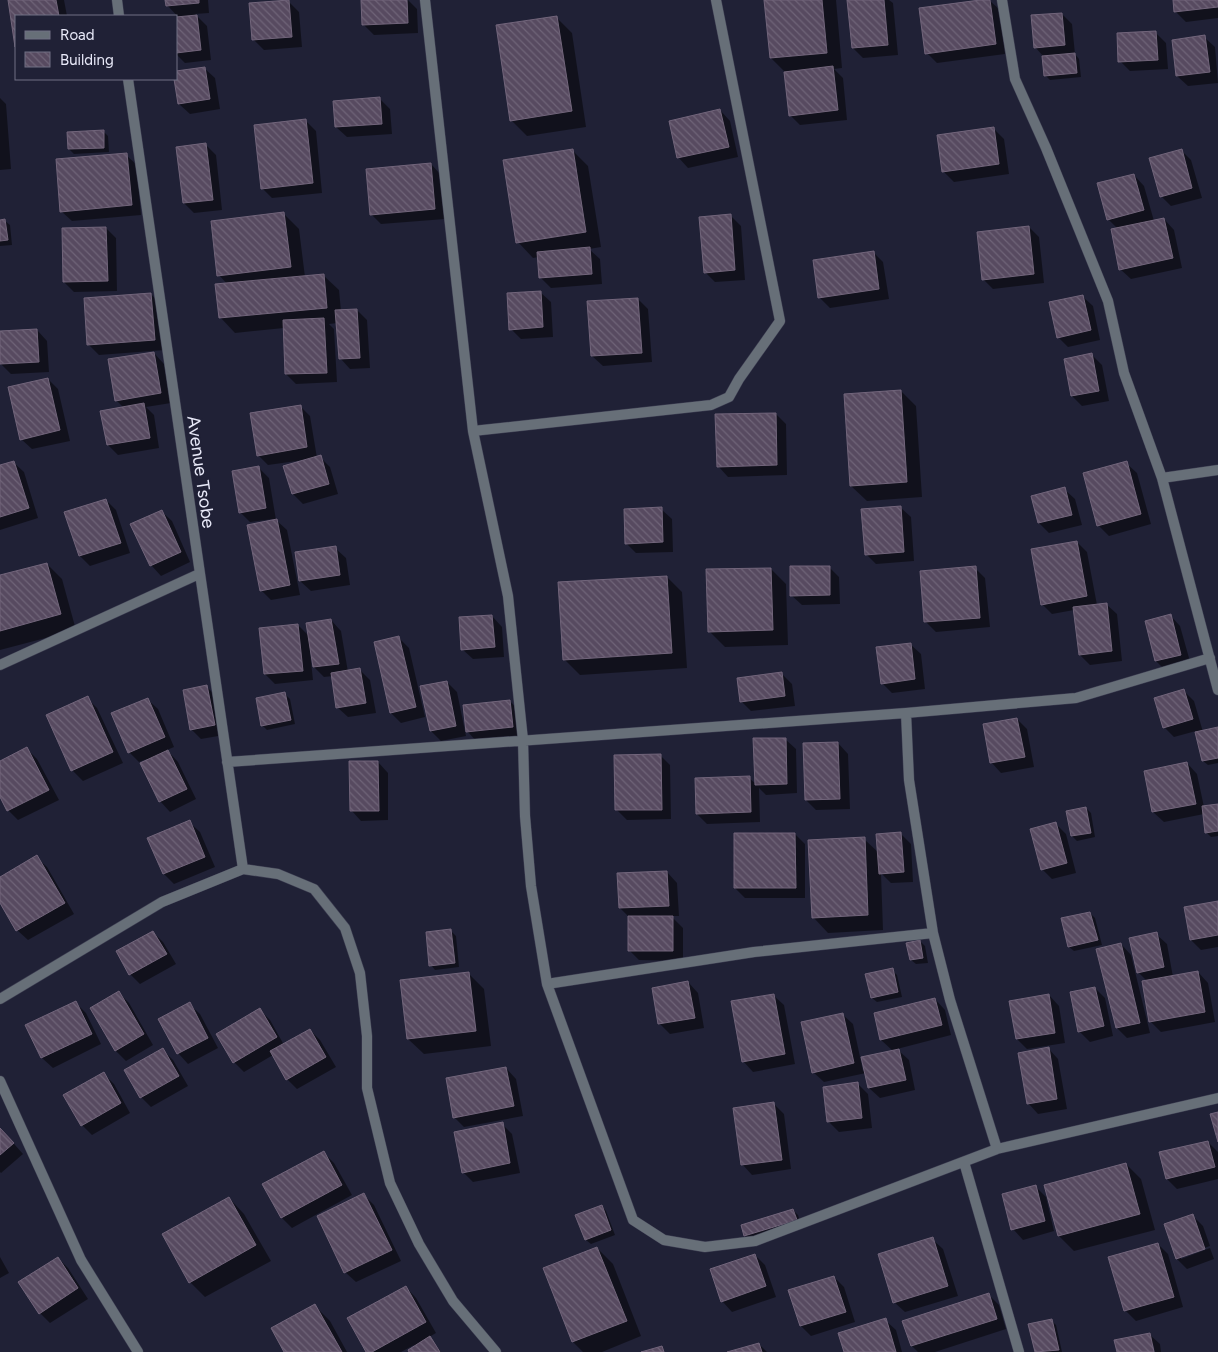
<svg xmlns="http://www.w3.org/2000/svg" width="1218" height="1352" font-family="Figtree,sans-serif">
<defs>
<pattern id="building-back-hatch" width="6" height="6" patternUnits="userSpaceOnUse" patternTransform="scale(1.25)"><rect width="6" height="6" fill="#574a60"/><path d="M-1 5l2 2M0 0l6 6M5-1l2 2" fill="none" stroke="#6f6478"/></pattern>
</defs>
<rect width="100%" height="100%" fill="#202136"/>
<path fill="#0007" d="M9 0H64L67 16H16V46Z
M166 0H208L209 13 195 14 207 26 211 60 185 63 176 54V18H179L167 5Z
M376 0H408L417 9 418 33 374 35 363 24Z
M765 0H836L842 68 834 69 843 78 847 120 800 125 790 115 785 72 771 58Z
M848 0H889L893 3 898 55 863 58 853 48Z
M989 0 1000 10 1005 54 937 63 927 53Z
M1174 0H1218V18L1186 22 1176 12Z
M288 1 299 12 302 47 264 50 254 40Z
M1062 14 1072 24 1075 54 1079 59 1081 77 1050 80 1045 75 1043 56 1035 47Z
M557 18 572 33 586 127 527 136 511 120Z
M1156 33 1166 43 1168 69 1130 71 1120 61Z
M1204 37 1215 47 1218 83 1188 86 1177 76Z
M204 68 215 78 220 109 190 114 179 104 175 79Z
M0 98 6 104 11 169 0 170Z
M380 99 390 109 392 134 347 137 336 127Z
M720 110 730 121 738 157 688 168 678 157Z
M306 121 316 131 322 193 272 198 262 188Z
M994 129 1004 139 1009 174 954 182 943 171Z
M103 131 108 136 109 152 74 154 69 149Z
M205 144 216 155 222 210 194 213 184 203Z
M1181 150 1191 160 1202 198 1171 206 1161 196Z
M573 151 588 166 601 247 589 249 600 259 602 284 551 288 541 278 539 257 533 258 518 242Z
M126 155 137 165 141 215 72 221 61 211Z
M431 164 441 175 445 219 381 224 371 214Z
M1134 175 1144 186 1154 221 1164 219 1174 230 1182 268 1131 279 1120 269 1118 229 1108 219Z
M283 213 299 229 305 277 323 275 339 290 341 311 357 310 367 320 370 368 350 369 340 358 338 323 329 324 334 329 337 382 296 384 286 374 284 328 235 333 220 317 227 284 219 275Z
M730 215 741 226 745 280 715 282 705 272Z
M0 221H5L10 225 12 245 0 246Z
M1029 227 1039 237 1044 283 993 289 983 279Z
M106 228 116 238 117 291 74 292 64 282Z
M873 252 883 262 889 299 830 308 820 298Z
M540 292 551 302 553 337 521 339 511 329Z
M151 294 161 305 165 350 99 355 88 344Z
M1082 296 1093 306 1100 340 1068 347 1058 337Z
M638 299 648 309 652 362 603 366 592 356Z
M37 330 47 341 49 372 11 374 1 364 0 332Z
M154 353 164 364 171 403 146 407 154 415 159 448 118 455 108 445 124 408 116 400Z
M1092 355 1102 365 1109 401 1082 406 1072 396 1065 360Z
M48 379 58 389 70 441 32 449 21 439Z
M901 391 916 406 922 497 867 501 851 486 845 395Z
M300 406 310 416 317 458 320 457 330 467 338 494 303 504 293 494 304 460 268 465 258 455Z
M776 414 786 424 787 475 728 477 718 466Z
M13 462 24 472 38 518 0 530V466Z
M1126 463 1137 473 1151 524 1109 536 1098 525Z
M259 468 269 478 276 520 287 530 300 595 271 600 261 590 273 519 250 522 240 512Z
M1064 489 1075 499 1082 525 1049 533 1039 523 1033 497Z
M106 500 116 510 130 553 90 566 80 556Z
M900 507 911 517 914 561 876 564 866 554Z
M661 509 672 519 673 552 636 553 626 543Z
M161 511 172 521 190 562 161 576 151 565Z
M1077 542 1087 552 1097 605 1106 604 1117 614 1122 661 1090 665 1080 655 1074 610 1052 614 1042 604Z
M335 548 346 558 350 585 311 591 300 581Z
M47 564 62 579 76 630 0 650V577Z
M829 567 839 577 840 604 802 605 791 595Z
M975 568 985 578 990 627 936 632 926 622 921 572Z
M771 569 786 584 788 645 725 647 709 631Z
M667 577 682 592 687 668 580 675 564 659Z
M1170 615 1180 626 1191 665 1166 671 1156 661 1146 621Z
M492 616 502 627 504 657 473 659 462 649Z
M331 620 341 631 348 672 360 670 370 680 376 713 348 717 337 707 333 676 324 677 314 667 312 652H310L313 680 275 684 265 674 298 625 310 637Z
M399 638 409 648 425 717 401 723 391 713 375 643Z
M910 644 921 654 925 689 892 693 882 683Z
M782 674 792 684 795 706 751 711 741 701Z
M447 682 457 692 466 736 441 741 431 731Z
M207 687 217 697 224 735 201 739 191 729Z
M1184 691 1194 701 1203 732 1218 729V763L1208 765 1203 761 1196 731 1174 737 1164 727Z
M285 694 290 699 295 724 267 730 262 725Z
M87 698 97 708 123 763 83 781 72 770 47 716Z
M147 699 158 709 174 747 167 750 178 762 196 799 170 812 160 801 147 759 139 762 129 752Z
M510 701 520 712 523 737 477 742 467 731Z
M1017 719 1027 729 1034 767 1001 773 991 762Z
M785 739 796 749 797 793 766 795 759 788 760 822 707 824 697 814 749 778 756 784Z
M838 743 848 754 850 809 816 810 806 800Z
M27 749 37 759 59 800 18 820 8 810 0 794V763Z
M660 755 670 765 671 819 627 820 617 810Z
M378 762 388 773V820L361 821 351 810Z
M1187 763 1197 774 1204 807 1218 805V836L1211 837 1206 832 1204 814 1164 822 1153 812Z
M1086 808 1091 813 1095 837 1077 841 1072 836Z
M189 822 200 832 215 867 174 884 164 874 149 838Z
M1056 824 1066 834 1076 873 1052 879 1042 869Z
M900 833 911 844 913 882 891 883 881 873 883 930 828 933 813 917 864 839 879 853Z
M795 834 805 844V898H745L735 888Z
M36 857 47 867 74 914 28 940 17 930 0 901V878Z
M667 872 677 883 679 916H671L683 928V961L639 960 629 950V917L620 908Z
M1218 902V947L1201 950 1191 940 1186 908Z
M1090 913 1095 918 1102 945 1074 951 1069 947Z
M451 931 456 936 459 967 435 970 431 965Z
M153 932 163 942 176 964 140 984 130 974Z
M1156 934 1167 944 1173 977 1198 972 1208 983 1215 1022 1161 1032 1150 1021 1147 981 1138 972Z
M920 941 925 946 928 963 916 964 911 960Z
M1121 944 1131 955 1150 1033 1127 1038 1117 1028Z
M892 970 897 975 902 997 877 1002 872 998Z
M468 973 484 989 491 1046 424 1054 408 1039Z
M688 982 698 993 704 1028 670 1034 659 1023Z
M1095 988 1105 998 1113 1036 1090 1042 1079 1031Z
M118 992 129 1003 153 1045 126 1061 116 1051 91 1008Z
M773 995 784 1005 795 1064 753 1072 743 1061Z
M1049 995 1059 1006 1065 1043 1027 1049 1017 1039Z
M935 999 945 1010 951 1035 897 1049 909 1060 915 1090 880 1098 869 1088 866 1073 824 1082 813 1072 842 1014 853 1024 863 1071 893 1051 881 1040Z
M75 1002 86 1013 101 1044 53 1068 42 1058 27 1026Z
M189 1004 200 1014 218 1048 188 1064 178 1053Z
M260 1010 270 1020 284 1045 310 1030 320 1040 336 1067 297 1089 287 1079 273 1055 244 1072 234 1062Z
M1048 1048 1058 1059 1067 1109 1038 1114 1028 1103Z
M163 1050 173 1060 188 1086 151 1107 141 1097Z
M506 1068 516 1079 523 1116 464 1127 454 1117Z
M104 1074 114 1084 130 1113 92 1135 82 1125Z
M857 1083 868 1094 872 1128 839 1132 828 1121Z
M774 1104 784 1114 791 1169 752 1175 742 1164Z
M502 1124 512 1134 520 1173 473 1182 463 1172Z
M0 1128 23 1154 1 1173 0 1172Z
M1208 1142 1218 1152V1179L1177 1189 1167 1179Z
M324 1153 334 1163 352 1195 292 1228 282 1218Z
M1126 1164 1141 1179 1155 1230 1074 1251 1059 1236 1046 1186Z
M1036 1187 1046 1197 1054 1231 1023 1240 1013 1229Z
M364 1195 374 1205 401 1261 356 1282 345 1272Z
M229 1198 244 1214 271 1261 205 1297 190 1282Z
M602 1206 606 1211 615 1235 591 1244 586 1240Z
M793 1210 798 1215 801 1225 750 1241 745 1236 742 1226Z
M1192 1215 1203 1226 1210 1246 1181 1256V1259L1210 1248 1214 1259 1187 1269 1177 1259Z
M932 1239 943 1249 958 1296 905 1312 894 1302Z
M1158 1244 1168 1254 1183 1307 1136 1321 1125 1310Z
M597 1248 613 1264 641 1336 602 1352H583L573 1342 544 1269Z
M755 1255 765 1265 776 1297 732 1312 722 1301Z
M0 1257 9 1273 0 1278Z
M58 1258 68 1268 88 1299 50 1323 40 1313Z
M834 1277 844 1287 855 1322 811 1336 801 1326Z
M406 1287 416 1298 436 1333 429 1337 441 1352H411L415 1347 414 1345 401 1352H367Z
M989 1295 999 1305 1006 1329 935 1352H918L912 1346 904 1322Z
M314 1305 330 1321 347 1352H286Z
M885 1320 896 1330 902 1352H846Z
M1051 1320 1056 1325 1062 1352H1036L1029 1325Z
M1149 1334 1160 1344 1161 1352H1155L1153 1344H1151L1152 1352H1118Z
M759 1344 767 1352H732Z"/>
<path fill="url(#building-back-hatch)" stroke="#72657b" d="M8 0H56L59 16H16L15 47Z
M165 0H199V3L166 6Z
M289 0 292 37 252 40 249 3Z
M361 0H407L408 23 362 25Z
M764 0H822L827 53 770 58Z
M847 0H884L888 45 852 48Z
M980 0H990L996 44 925 54 919 8Z
M1173 0H1218V7L1174 12Z
M1062 13 1065 45 1034 48 1031 15Z
M197 15 201 50 176 53V17Z
M557 16 572 111 510 121 496 25Z
M1156 31 1158 60 1118 62 1117 33Z
M1205 35 1210 72 1176 76 1172 40Z
M1075 53 1077 73 1044 76 1042 56Z
M833 66 838 110 789 116 784 72Z
M205 67 210 99 178 104 174 79H176V71Z
M380 97 382 124 335 127 333 101Z
M720 109 729 147 677 158 669 121Z
M306 119 313 183 261 189 254 125Z
M994 127 999 164 942 172 937 135Z
M104 130V148L68 149 67 132Z
M206 143 213 200 183 203 176 147Z
M573 149 586 232 516 243 503 160Z
M1182 149 1192 188 1160 197 1149 158Z
M127 153 132 205 60 212 56 159Z
M431 163 435 209 370 215 366 169Z
M1134 174 1144 210 1107 220 1097 183Z
M284 212 291 267 217 276 211 221Z
M731 214 735 270 704 273 699 217Z
M1164 218 1173 258 1119 270 1111 229Z
M5 219 8 240 0 241V220Z
M1029 226 1034 274 982 280 977 232Z
M106 227 108 281 63 282 62 228Z
M590 247 592 274 539 278 537 252Z
M874 251 879 289 818 298 813 260Z
M324 274 327 308 219 318 215 284Z
M541 291 543 327 509 330 507 293Z
M151 293 155 340 87 345 84 298Z
M1083 295 1091 330 1057 338 1049 302Z
M638 298 642 353 591 356 587 301Z
M357 309 360 358 339 359 335 310Z
M324 318 327 373 285 374 283 320Z
M37 329 39 362 0 364V331Z
M154 352 161 393 115 401 108 359Z
M1092 353 1099 391 1071 396 1064 359Z
M48 378 60 430 20 440 8 387Z
M901 390 907 482 850 486 844 394Z
M144 403 150 438 107 445 100 411Z
M301 405 307 447 257 456 250 413Z
M776 413 777 465 717 467 715 414Z
M321 455 329 484 292 494 283 466Z
M14 461 29 508 0 517V465Z
M1127 461 1141 514 1097 526 1083 473Z
M259 466 266 508 239 513 232 471Z
M1065 487 1072 515 1038 523 1031 496Z
M106 499 121 543 79 556 64 512Z
M901 506 904 552 865 555 861 509Z
M662 507 663 542 625 544 624 509Z
M162 510 181 552 150 566 130 524Z
M277 519 290 585 260 591 247 525Z
M1077 541 1087 596 1041 605 1031 549Z
M336 546 340 575 299 581 295 552Z
M47 563 61 614 0 631V575Z
M790 566H830V595L790 596Z
M976 566 980 618 924 622 920 571Z
M771 568 773 630 708 632 706 569Z
M667 576 672 653 563 660 558 582Z
M1107 603 1112 651 1079 655 1073 607Z
M1171 614 1181 655 1155 661 1145 621Z
M492 615 495 647 461 650 459 617Z
M331 619 339 664 313 667 306 623Z
M298 624 303 671 264 674 259 628Z
M399 636 416 707 390 713 374 642Z
M911 643 915 679 881 684 876 647Z
M360 668 366 703 336 708 331 673Z
M782 672 785 696 740 702 737 678Z
M447 681 456 726 430 731 420 686Z
M207 685 215 725 190 730 183 690Z
M1184 689 1193 719 1163 728 1154 698Z
M285 692 291 720 261 726 256 698Z
M88 696 113 752 71 771 46 715Z
M148 698 165 737 128 753 111 713Z
M510 700 513 727 466 732 463 705Z
M1017 718 1025 757 990 763 983 724Z
M1218 727V758L1202 761 1195 732Z
M753 738H786L787 784 755 785Z
M838 742 840 799 805 800 803 743Z
M27 747 49 790 7 811 0 797V761Z
M168 750 187 789 159 802 140 763Z
M661 754 662 810H615L614 755Z
M349 761H378L379 811H350Z
M1187 762 1196 804 1152 812 1144 771Z
M750 776 751 812 696 814 695 778Z
M1218 804V831L1205 833 1202 806Z
M1086 807 1091 833 1071 836 1066 811Z
M190 820 205 857 163 874 147 838Z
M1056 822 1067 863 1041 870 1030 829Z
M901 832 904 872 879 874 876 834Z
M734 833H795L796 888H734Z
M865 837 868 915 812 918 808 840Z
M37 855 65 903 16 931 0 903V877Z
M667 871 669 906 619 908 617 873Z
M1218 901V935L1190 940 1184 907Z
M1090 912 1098 940 1068 947 1061 918Z
M628 916H673V951H628Z
M451 929 455 963 429 966 426 932Z
M153 931 167 954 129 975 116 951Z
M1157 932 1164 967 1137 973 1129 938Z
M920 940 923 958 910 960 906 943Z
M1121 943 1140 1023 1116 1028 1096 949Z
M893 968 898 992 871 998 865 974Z
M1198 971 1205 1012 1149 1022 1142 981Z
M469 972 476 1031 407 1039 400 980Z
M688 981 695 1018 658 1024 652 988Z
M1095 987 1104 1026 1078 1032 1070 992Z
M119 991 144 1034 115 1051 90 1008Z
M774 994 785 1054 742 1062 731 1001Z
M1049 994 1055 1033 1016 1039 1009 1001Z
M935 998 942 1025 880 1040 874 1013Z
M76 1001 92 1034 41 1058 25 1025Z
M190 1002 208 1038 177 1054 158 1019Z
M260 1008 277 1037 233 1063 216 1034Z
M843 1013 854 1063 812 1073 801 1022Z
M310 1029 326 1057 286 1080 270 1051Z
M1049 1047 1057 1099 1027 1104 1018 1053Z
M163 1048 179 1076 140 1098 124 1070Z
M899 1049 906 1080 868 1088 861 1057Z
M506 1067 514 1106 453 1118 446 1078Z
M104 1072 121 1103 81 1126 63 1095Z
M858 1082 862 1118 827 1122 823 1087Z
M774 1102 782 1160 741 1165 733 1108Z
M1218 1112V1142L1210 1114Z
M503 1122 510 1163 462 1173 454 1132Z
M0 1128 14 1143 0 1155Z
M1208 1141 1215 1167 1166 1179 1159 1152Z
M324 1151 342 1185 281 1218 262 1184Z
M1126 1163 1140 1214 1058 1236 1044 1185Z
M1036 1185 1045 1221 1011 1230 1002 1194Z
M364 1193 392 1250 344 1273 317 1216Z
M229 1197 256 1245 189 1283 162 1234Z
M602 1205 611 1230 585 1240 575 1215Z
M793 1209 797 1220 744 1236 741 1225Z
M1193 1214 1205 1249 1176 1259 1164 1224Z
M933 1237 948 1286 893 1303 878 1254Z
M1158 1243 1174 1297 1124 1311 1108 1257Z
M597 1247 627 1321 572 1342 543 1268Z
M755 1254 766 1286 721 1302 710 1269Z
M58 1257 78 1288 39 1314 18 1282Z
M834 1276 846 1312 800 1326 788 1290Z
M406 1286 426 1322 372 1352H366L347 1318Z
M989 1293 997 1319 911 1346 902 1321Z
M315 1304 342 1352H284L271 1328Z
M886 1318 896 1352H844L838 1333Z
M1052 1319 1059 1350 1035 1352 1028 1324Z
M1150 1333 1154 1352H1117L1114 1340Z
M430 1336 440 1352H409L408 1350Z
M759 1343 762 1352H727Z
M662 1346 664 1352H641Z"/>
<g fill="none" stroke-linecap="round" stroke-linejoin="round">
<g stroke="#3c3d51" stroke-width="11">
<path id="minor" d="M117 0 119 16
M425 0 473 431 508 596 523 740 525 816 531 886 547 984 633 1220 664 1240 705 1247 755 1241 997 1149 1218 1098
M1002 0 1015 79 1046 148 1108 301 1124 373 1162 478 1218 690
M128 79 243 869
M473 431 711 405 729 397 739 379 780 321 716 0
M1162 478 1218 470
M0 665 199 574
M906 713 909 780 933 933 950 1000 997 1149
M227 762 906 713 1076 698 1210 658
M547 984 754 952 933 933
M0 999 162 902 243 869 278 874 314 889 345 928 360 973 367 1036V1088L390 1183 419 1244 453 1301 496 1352
M0 1081 81 1260 138 1352
M964 1162 1019 1352"/>
</g>
<use href="#minor" stroke="#676f78" stroke-width="10"/>
</g>
<g text-anchor="middle" stroke-width="4" stroke-linejoin="round" paint-order="stroke">
<g font-size="18" fill="#e8e9f8" stroke="#202136">
<text transform="translate(201 472) rotate(82)" y="6">Avenue Tsobe</text>
</g>
</g>
<rect x="15" y="15" width="162" height="65" fill="#202136" stroke="#707184"/>
<rect x="25" y="31" width="25" height="8" fill="#676f78" stroke="#707184"/>
<text x="60" y="40" font-size="15" fill="#e8e9f8">Road</text>
<rect x="25" y="52" width="25" height="15" fill="url(#building-back-hatch)" stroke="#707184"/>
<text x="60" y="65" font-size="15" fill="#e8e9f8">Building</text>
</svg>
